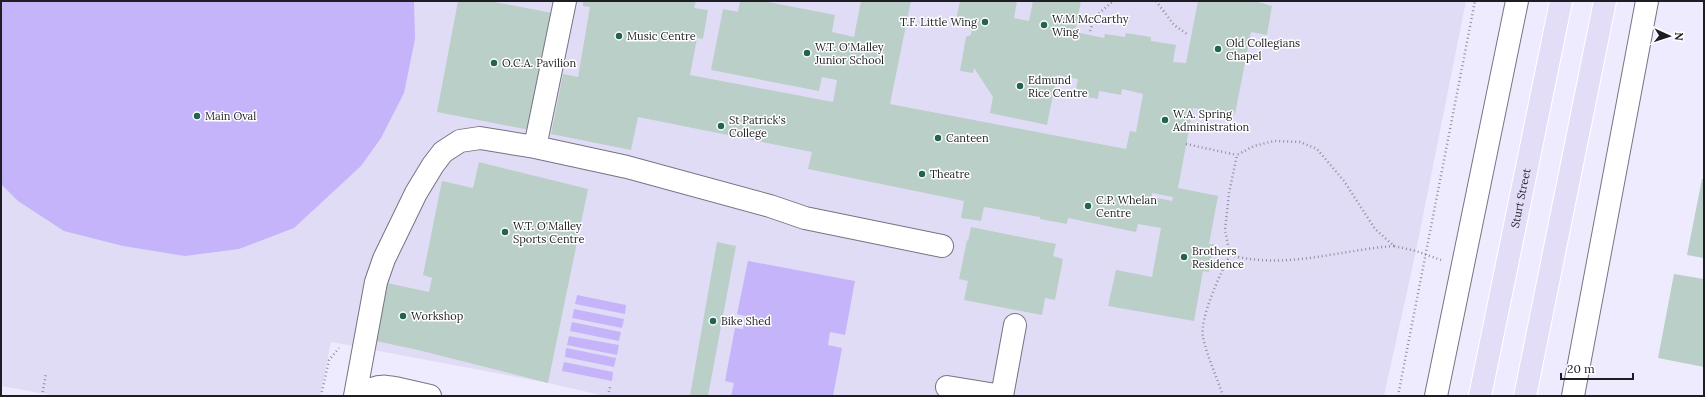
<svg xmlns="http://www.w3.org/2000/svg" width="1705" height="397" font-family="Lora,serif">
<rect width="100%" height="100%" fill="#efebff"/>
<path fill="#e1dcf6" d="M1 1H1466L1416 251 1384 396H605L548 383 331 342 320 396H57L1 386Z"/>
<path fill="#c5b4fa" d="M1 1H414L415 39 404 93 381 138 361 166 294 228 239 249 185 256 123 246 64 231 18 201 1 184Z
M748 261 855 281 845 335 830 332 828 345 842 348 833 396H731L734 383 725 381 735 328 743 329 745 316 737 314Z
M577 295 626 305 625 314 575 304Z
M574 309 624 319 622 328 572 318Z
M572 322 621 332 619 341 570 331Z
M569 336 619 345 617 355 567 345Z
M566 348 616 358 614 367 565 357Z
M564 362 613 372 612 381 562 371Z"/>
<path fill="#b9cfc7" fill-rule="evenodd" d="M458 1H489L552 13 530 130 437 112Z
M583 1H696L694 8 708 10 703 39 697 38 690 75 833 102 837 80 822 77 819 91 711 70 723 9 738 12 740 1H763L835 15 832 32 854 37 861 1H911L890 104 1126 149 1130 131 1136 132 1143 94 1122 89 1121 95 1099 91 1098 99 1075 95 1078 79 1057 75 1047 125 990 113 993 97 974 68 973 73 960 71 966 37 971 35 972 28 955 25 960 1H1017L1014 18 1029 21 1033 1H1081L1075 32 1104 38 1105 34 1125 37 1126 33 1151 37V41L1176 45 1173 62 1186 63 1198 1H1258V2L1272 6 1267 35 1251 32 1235 114 1193 108 1178 188 1218 196 1209 244H1214L1209 272 1203 271 1194 321 1108 306 1116 270 1152 277 1161 228 1138 224 1136 232 1068 218 1067 224 1040 219V217L984 207 981 221 961 218 964 201 808 169 812 152 638 117 631 150 551 134 563 74 578 77 590 7 583 6ZM1152 193 1173 197 1172 201 1152 197Z
M479 162 588 189 548 383 418 350 376 341 387 283 429 292 432 278 423 275 442 181 473 188Z
M1702 179H1704V258L1687 255Z
M971 227 1056 244 1053 256 1063 259 1055 300 1045 298 1042 315 964 300 968 281 959 279 967 240 968 241Z
M717 242 736 246 708 396H690Z
M1674 274 1704 279V367L1658 358Z"/>
<g fill="none" stroke-linecap="round" stroke-linejoin="round">
<g stroke="#777384" stroke-width="24">
<path id="minor" d="M535 147 565 1
M947 387 1002 396
M395 388 430 396
M355 396 376 282 384 259 416 193 433 165 443 152 460 141 480 138 535 147 627 167 770 206 805 218 942 246
M362 396C375 383 396 384 408 396
M1002 396 1015 325
M1436 396 1517 1
M1573 396 1647 1"/>
</g>
<g stroke="#fff" stroke-width="24">
<g id="major">
<path id="s1" d="M1480 396 1561 1"/>
<path d="M1525 396 1605 1"/>
</g>
</g>
<path stroke="#918e9c" stroke-width="2.5" stroke-dasharray="1 3" stroke-linecap="butt" d="M1156 1 1174 25 1187 34
M1090 31 1095 17 1113 1
M1186 144 1237 155
M1394 246C1339 250 1285 270 1230 255L1225 230 1229 193 1237 155 1254 146 1274 141 1300 142 1317 149 1344 181 1375 229 1394 246 1416 251 1441 260
M42 396 46 373
M321 396 329 360 339 348
M608 396 610 387
M1223 396C1217 377 1207 357 1203 337 1199 319 1221 272 1230 255
M1398 396 1475 1"/>
<use href="#minor" stroke="#fff" stroke-width="22"/>
<use href="#major" stroke="#e3ddf8" stroke-width="22"/>
</g>
<g fill="#226352" stroke="#fff" stroke-width="1.5">
<circle cx="985" cy="22" r="4"/>
<circle cx="1044" cy="25" r="4"/>
<circle cx="619" cy="36" r="4"/>
<circle cx="1218" cy="49" r="4"/>
<circle cx="807" cy="53" r="4"/>
<circle cx="494" cy="63" r="4"/>
<circle cx="1020" cy="86" r="4"/>
<circle cx="197" cy="116" r="4"/>
<circle cx="1165" cy="120" r="4"/>
<circle cx="721" cy="126" r="4"/>
<circle cx="938" cy="138" r="4"/>
<circle cx="922" cy="174" r="4"/>
<circle cx="1088" cy="206" r="4"/>
<circle cx="505" cy="232" r="4"/>
<circle cx="1184" cy="257" r="4"/>
<circle cx="403" cy="316" r="4"/>
<circle cx="713" cy="321" r="4"/>
</g>
<g text-anchor="middle" stroke-width="3" stroke-linejoin="round" paint-order="stroke">
<g font-size="11" fill="#1f1d24" stroke="#fff" text-anchor="start">
<text x="1052" y="23">W.M McCarthy<tspan x="1052" dy="13">Wing</tspan></text>
<text x="977" y="26" text-anchor="end">T.F. Little Wing</text>
<text x="627" y="40">Music Centre</text>
<text x="1226" y="47">Old Collegians<tspan x="1226" dy="13">Chapel</tspan></text>
<text x="815" y="51">W.T. O'Malley<tspan x="815" dy="13">Junior School</tspan></text>
<text x="502" y="67">O.C.A. Pavilion</text>
<text x="1028" y="84">Edmund<tspan x="1028" dy="13">Rice Centre</tspan></text>
<text x="1173" y="118">W.A. Spring<tspan x="1173" dy="13">Administration</tspan></text>
<text x="205" y="120">Main Oval</text>
<text x="729" y="124">St Patrick's<tspan x="729" dy="13">College</tspan></text>
<text x="946" y="142">Canteen</text>
<text x="930" y="178">Theatre</text>
<text x="1096" y="204">C.P. Whelan<tspan x="1096" dy="13">Centre</tspan></text>
<text x="513" y="230">W.T. O'Malley<tspan x="513" dy="13">Sports Centre</tspan></text>
<text x="1192" y="255">Brothers<tspan x="1192" dy="13">Residence</tspan></text>
<text x="411" y="320">Workshop</text>
<text x="721" y="325">Bike Shed</text>
</g>
<g font-size="11" fill="#1f1d24" stroke="#fff">
<text dy="4" stroke="none"><textPath href="#s1" startOffset="202">Sturt Street</textPath></text>
</g>
</g>
<rect width="1705" height="397" fill="none" stroke="#1f1d24" stroke-width="4"/>
<g transform="translate(1669 36) rotate(93)" stroke="#ffffff" stroke-width="3" paint-order="stroke">
<path d="M0-3L7 15L0 10L-7 15Z" fill="#1f1d24"/>
<text y="-6" font-size="11" font-weight="bold" text-anchor="middle" fill="#1f1d24">N</text>
</g>
<path d="M1561 373v6h72v-6" fill="none" stroke="#1f1d24" stroke-width="2"/>
<text x="1567" y="373" font-size="12" fill="#1f1d24" stroke="#ffffff" stroke-width="3" paint-order="stroke">20 m</text>
</svg>
